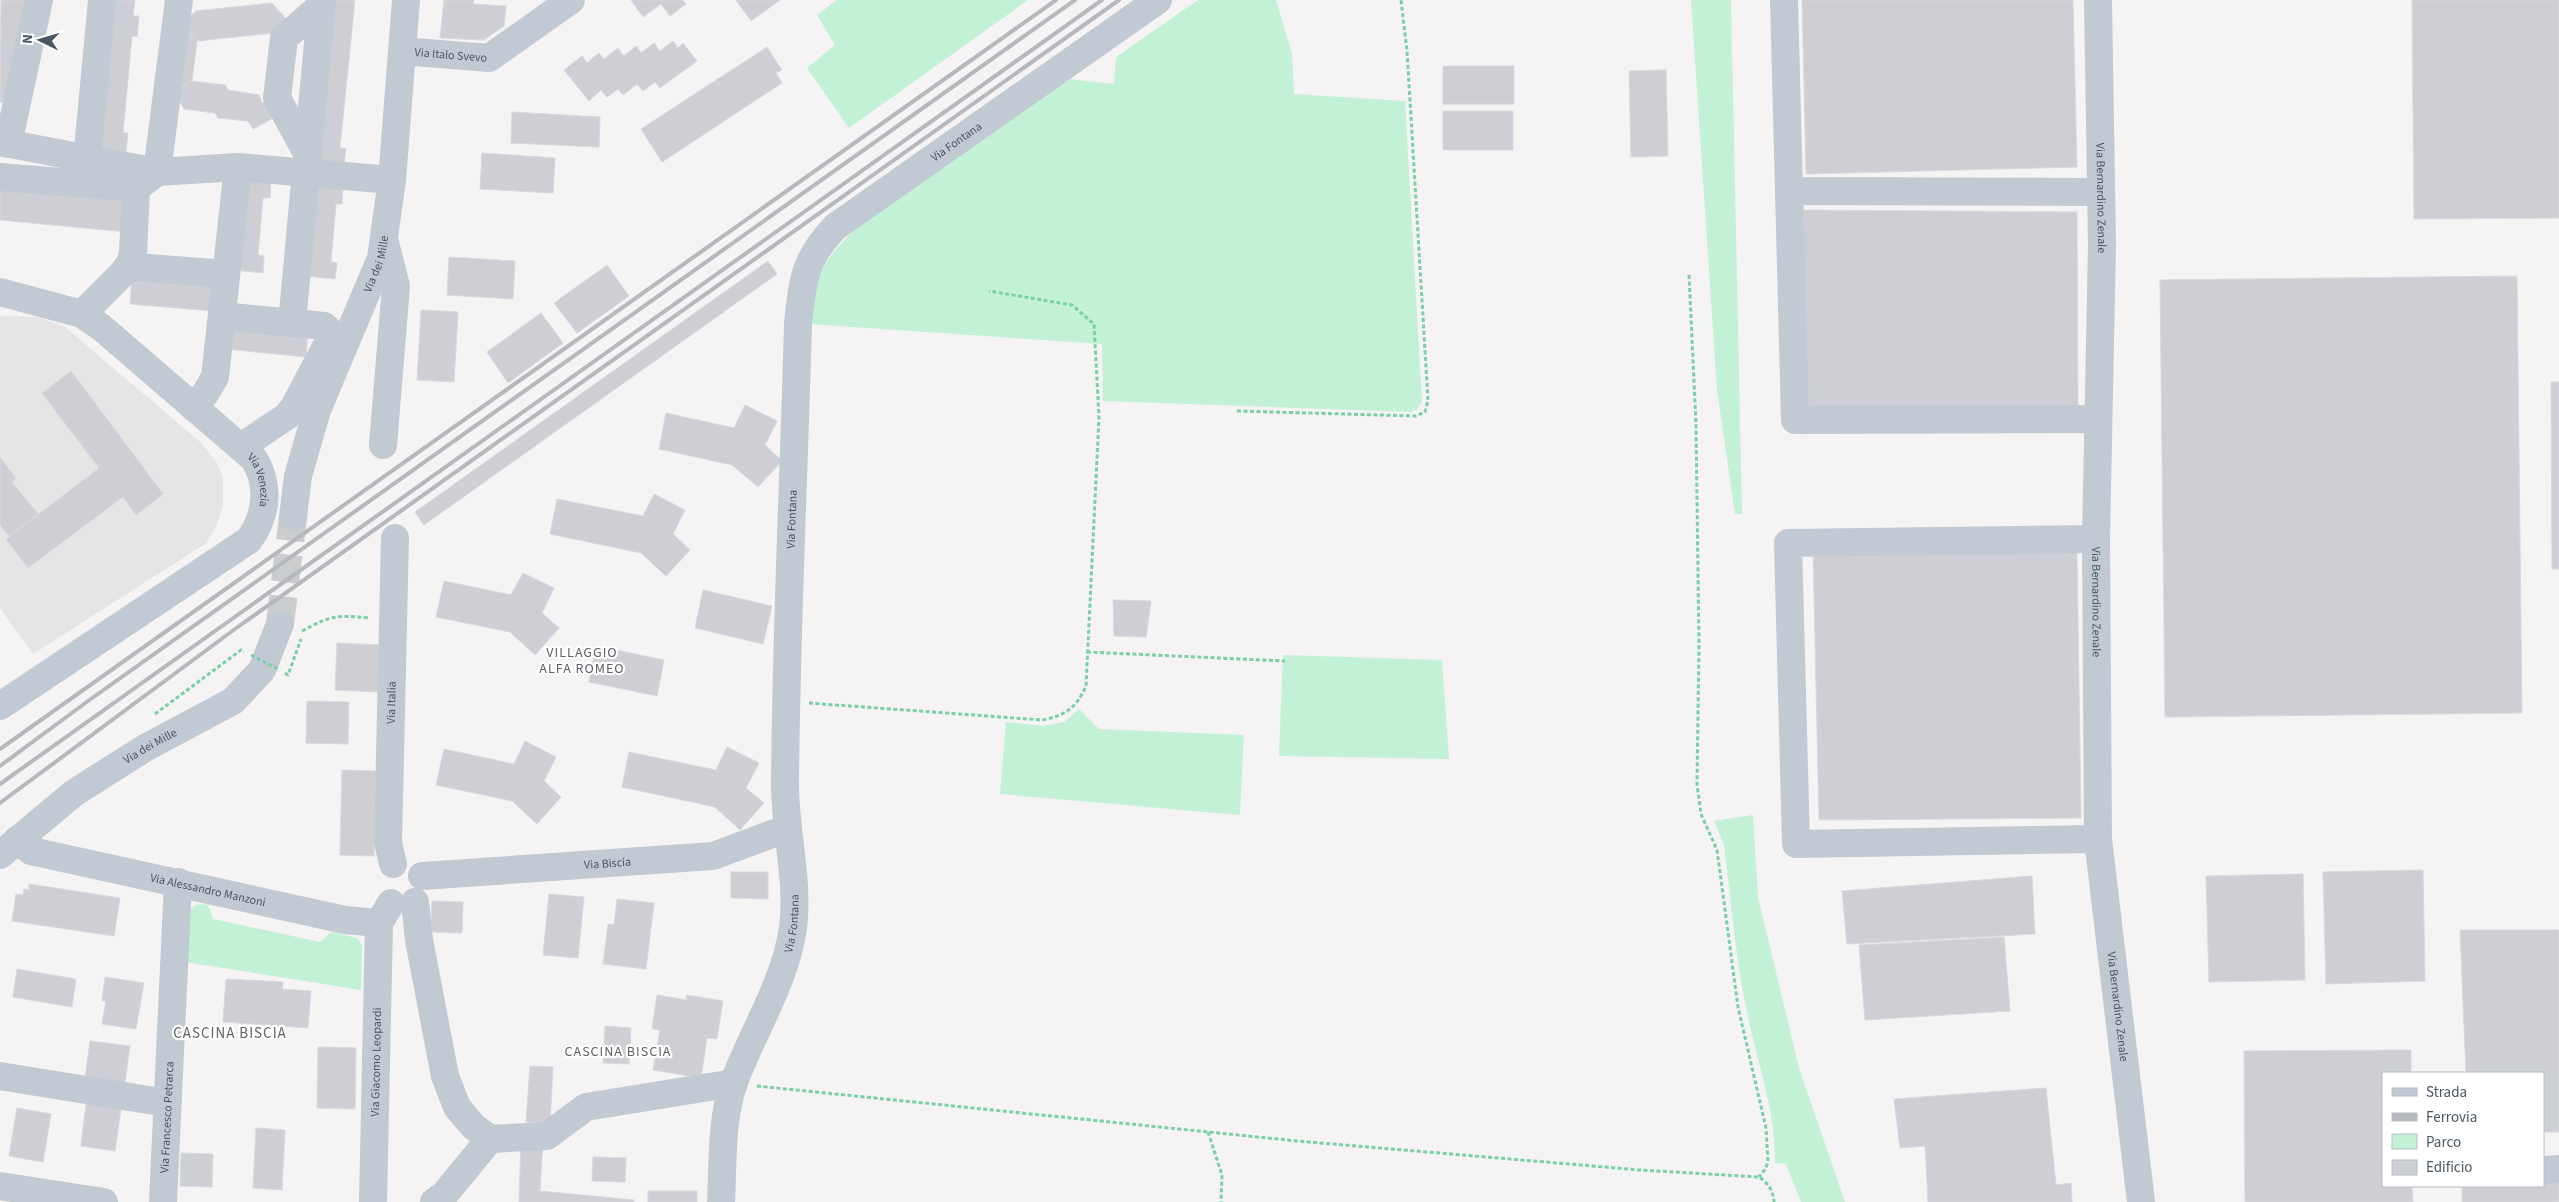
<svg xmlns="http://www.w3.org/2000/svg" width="2559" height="1202" font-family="'Source Sans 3',sans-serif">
<rect width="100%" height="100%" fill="#f5f3f3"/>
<path fill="#e6e4e5" d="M0 316 38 317 65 327 199 441 216 461 223 478V505L216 527 205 544 33 654 0 608Z"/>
<path fill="#c3f1d5" d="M837 0H1028L849 128 807 68 835 45 817 15Z
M1198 0H1276L1292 54 1294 94 1405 101 1422 402 1417 409 1410 412 1103 401 1102 344 808 324C809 283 827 256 855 229L1068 79 1114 84 1116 57Z
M1691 0H1731L1742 514H1735L1717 390Z
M1283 655 1442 660 1449 759 1279 756Z
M1079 709 1099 729 1244 735 1240 815 1000 794 1006 722 1044 726 1064 722Z
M1753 815 1758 897 1799 1068 1845 1202H1801L1786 1164 1775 1163C1776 1109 1756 1060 1746 1007 1735 954 1731 899 1724 845L1714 821Z
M203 904 208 905 213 919 320 942 331 932 357 938 362 945 361 990 185 962 189 910 196 905Z"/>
<path fill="#cdcfd5" stroke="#d7d9de" d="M1 0H31L9 102H0Z
M111 0H135L133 16H139L137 37 132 36 123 133H128L126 152 96 149Z
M331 0H355L340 148 346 149 344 165 316 163Z
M444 0H474L473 4 506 6 504 26 484 40 440 38Z
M631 0H683L686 4 670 16 661 4 643 17Z
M736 0H780L751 21Z
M1802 0H2073L2077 167 1806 174Z
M2412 0H2559V218L2414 219Z
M272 3 288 21 274 33 197 41 181 24 196 11Z
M181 24 197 41 192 81 174 91Z
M673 41 678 48 683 43 697 61 660 88 655 82 643 91 637 84 623 95 618 89 607 97 601 90 589 101 564 70 582 56 587 63 599 53 604 59 618 48 624 56 636 46 641 53 654 43 660 51Z
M767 47 782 70 776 73 782 83 662 162 641 129Z
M1443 66H1514V104H1443Z
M1666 70 1668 156 1631 157 1629 71Z
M192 81 225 85 228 90 259 95 262 103 267 101 275 117 253 129 248 121 218 118 215 113 184 109 174 91Z
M1443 111H1513V150H1443Z
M512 112 600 117 599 147 511 143Z
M482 153 555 158 553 193 480 189Z
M242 180 271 182 270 198H263L258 255 264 256 263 273 233 270Z
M314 186 343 188 342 204H336L331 262 337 263 335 279 306 276Z
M0 189 129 201 126 232 0 220Z
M1803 210 2077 212 2078 406 1807 407Z
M449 257 515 261 513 299 447 295Z
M768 261 777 274 424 525 415 512Z
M607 265 629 296 577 333 554 303Z
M132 276 214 284 212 311 130 304Z
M2517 276 2522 713 2165 717 2160 280Z
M421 310 458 312 454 382 417 380Z
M541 313 563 343 508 383 487 352Z
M227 322 308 329 306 357 225 349Z
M71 371 163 494 136 515 123 497 28 568 6 539 99 468 42 393Z
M2551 382H2559V569H2552Z
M745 405 777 421 765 445 782 461 758 487 732 465 659 449 666 413 734 428Z
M0 457 16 478 12 482 38 514 9 536 0 525Z
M654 494 685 510 673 534 690 550 666 576 641 553 550 534 557 499 643 516Z
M1813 551 2077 552 2081 818 1819 820Z
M523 573 554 588 542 613 559 628 535 655 510 632 436 617 444 581 511 595Z
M703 590 772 606 763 644 695 628Z
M1113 600 1151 601 1146 637 1114 636Z
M337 643 380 645 379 692 335 690Z
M596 646 664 660 657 696 589 682Z
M307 701 349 702 348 744 306 743Z
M525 741 556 757 544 781 561 797 537 824 512 801 436 785 444 749 514 764Z
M727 747 759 763 746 788 764 803 740 830 715 807 622 787 629 752 716 770Z
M342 770 376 771 374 856 340 855Z
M2423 870 2425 981 2326 984 2323 872Z
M731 872H768V899L731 898Z
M2303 874 2305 980 2209 982 2206 876Z
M2032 876 2035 934 1847 944 1842 891Z
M29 884 120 898 114 936 12 921 16 894 23 895 24 889 29 890Z
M549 894 584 897 578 958 543 955Z
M617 899 654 903 646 969 603 964 608 924 614 925Z
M432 901 463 902 462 933 431 932Z
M2460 930H2559V1132H2543V1073H2466Z
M2004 937 2010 1011 1865 1020 1859 945Z
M17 969 76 979 72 1007 13 997Z
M105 977 144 983 136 1029 102 1024 106 1001H102Z
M226 979 283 982 282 989 311 991 308 1028 223 1022Z
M657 995 686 1000 687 995 723 1001 717 1039 707 1038 701 1078 653 1070 660 1030 652 1029Z
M605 1026 631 1028 629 1064 603 1063Z
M90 1041 130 1046 124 1090 85 1078Z
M318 1047 356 1048 355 1109 317 1108Z
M2411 1050V1073H2383V1186H2412L2413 1202H2245L2244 1051Z
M530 1066 553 1067 550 1124 526 1122Z
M2046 1088 2056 1185 2071 1183 2072 1202H1928L1925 1146 1900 1148 1894 1099Z
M122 1103 115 1151 81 1146 86 1104Z
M17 1108 51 1114 43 1162 9 1156Z
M256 1128 285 1130 282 1190 253 1188Z
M521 1139 543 1140 540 1191 634 1200V1202H519Z
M181 1153 213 1154 212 1187 180 1186Z
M593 1157 626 1158 625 1182 592 1181Z
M2559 1181V1202H2462V1186H2543V1182Z
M648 1191H697V1202H648Z"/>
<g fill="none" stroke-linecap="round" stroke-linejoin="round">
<path stroke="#caccce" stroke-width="28" stroke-dasharray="28 14" stroke-linecap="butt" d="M280 624 293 517"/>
<path stroke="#7ad0a6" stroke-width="3" stroke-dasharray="4 2.5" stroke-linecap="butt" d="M1689 275 1696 424 1699 645 1697 784 1701 814 1717 850 1738 1007 1766 1128 1768 1161 1766 1168 1759 1177
M1237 411 1416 416 1425 412 1428 400 1407 51 1401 0
M302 631C332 615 336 615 370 618
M1087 652 1285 661
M285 673 288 675 301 639
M809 703 1042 720C1065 716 1077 707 1086 686L1099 417 1094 324 1072 305 989 291
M155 714 241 650 244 652
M757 1086 1297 1141 1640 1170 1759 1177C1768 1183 1773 1190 1774 1202
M1208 1132 1222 1175 1221 1202"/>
<g stroke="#c1cad2" stroke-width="28">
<path d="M1784 0 1789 191 2101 192"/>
<path id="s1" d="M2098 0 2102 245 2096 539 2098 839 2141 1202"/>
<path id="s2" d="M402 51 489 58 571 0"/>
<path d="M0 142 157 172 238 167 392 180"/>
<path d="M8 144 39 0"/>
<path d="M308 155 277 98 284 38 321 6"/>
<path d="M87 160 102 0"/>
<path d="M0 177 136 188"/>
<path d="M1789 191 1795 420 2098 419"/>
<path d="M130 263 136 267 226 274"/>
<path id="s3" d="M0 292 82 314 102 328 254 459C270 485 267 515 249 540L0 706"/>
<path d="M82 314 123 273 130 263 133 253 136 188 157 172 179 0"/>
<path d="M222 316 324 326 331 333 329 341 294 407 287 416 241 447"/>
<path d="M292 323 322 0"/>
<path d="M193 407 205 394 215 377 238 167"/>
<path d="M383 445 396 286 385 243"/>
<path id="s4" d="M293 517 298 476 317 410 381 258 392 180 406 0"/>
<path d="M2096 539 1788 543 1796 844 2098 839"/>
<path id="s5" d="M17 840 31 851 345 920 379 923 391 903"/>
<path id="s6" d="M0 855 74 793 145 748 233 701 262 670 280 624"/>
<path id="s7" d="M393 864 388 842 395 538"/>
<path id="s8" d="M422 876 713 856 788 828"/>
<path d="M415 902 419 940 445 1076 457 1107 473 1126 490 1139 547 1136 586 1107 734 1083"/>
<path d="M0 1076 167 1103"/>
<path d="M2543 1170 2559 1169"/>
<path d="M0 1186 104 1202"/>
<path id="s9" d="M163 1202 178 882"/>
<path id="s10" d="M373 1202 379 923"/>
<path d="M434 1202 444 1195 490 1139"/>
<path id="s11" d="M721 1202C723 1163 721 1119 734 1082 753 1031 785 983 793 928 799 880 785 832 785 785 786 631 794 477 798 323 803 279 804 260 835 227L1158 0"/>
</g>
<path stroke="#b5b8bd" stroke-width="4" d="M0 749 1056 0
M0 766 88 701 1075 0
M0 784 1102 0
M0 803 235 629 1119 0"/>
<path stroke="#7ad0a6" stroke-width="3" stroke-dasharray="4 2.5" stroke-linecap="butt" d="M251 655 280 670"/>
</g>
<g text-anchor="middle" stroke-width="4.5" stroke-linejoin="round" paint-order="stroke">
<g font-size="12" fill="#4a5661" stroke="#fff">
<text dy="4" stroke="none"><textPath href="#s2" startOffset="49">Via Italo Svevo</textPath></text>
<text dy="4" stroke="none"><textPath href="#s11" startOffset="1146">Via Fontana</textPath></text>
<text dy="4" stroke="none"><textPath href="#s1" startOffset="198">Via Bernardino Zenale</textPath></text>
<text dy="4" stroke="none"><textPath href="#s4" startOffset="268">Via dei Mille</textPath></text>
<text dy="4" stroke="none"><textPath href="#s3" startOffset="332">Via Venezia</textPath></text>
<text dy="4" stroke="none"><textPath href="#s11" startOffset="696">Via Fontana</textPath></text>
<text dy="4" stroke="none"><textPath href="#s1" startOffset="602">Via Bernardino Zenale</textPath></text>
<text dy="4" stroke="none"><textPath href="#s7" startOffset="162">Via Italia</textPath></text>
<text dy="4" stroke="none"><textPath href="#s6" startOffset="186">Via dei Mille</textPath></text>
<text dy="4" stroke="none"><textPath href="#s8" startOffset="186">Via Biscia</textPath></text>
<text dy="4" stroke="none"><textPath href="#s5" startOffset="199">Via Alessandro Manzoni</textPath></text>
<text dy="4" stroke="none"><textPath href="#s11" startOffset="291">Via Fontana</textPath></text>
<text dy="4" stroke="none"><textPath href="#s1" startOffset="1008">Via Bernardino Zenale</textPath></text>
<text dy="4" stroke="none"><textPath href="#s10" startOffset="140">Via Giacomo Leopardi</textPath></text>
<text dy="4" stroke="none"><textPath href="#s9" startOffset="85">Via Francesco Petrarca</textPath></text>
</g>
<g font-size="14" letter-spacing="1" fill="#5f6368" stroke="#fff">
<text x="582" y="657">VILLAGGIO<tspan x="582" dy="16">ALFA ROMEO</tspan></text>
<text x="618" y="1056">CASCINA BISCIA</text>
</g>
<g font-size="15" letter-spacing="1" fill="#5f6368" stroke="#fff">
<text x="230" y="1038">CASCINA BISCIA</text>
</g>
</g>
<rect x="2382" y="1072" width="162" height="115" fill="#ffffff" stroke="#b7bbc0"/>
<rect x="2392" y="1088" width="25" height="8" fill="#c1cad2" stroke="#b7bbc0"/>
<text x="2426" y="1097" font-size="15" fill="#4a5661">Strada</text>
<rect x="2392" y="1113" width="25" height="8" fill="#b5b8bd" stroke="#b7bbc0"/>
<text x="2426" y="1122" font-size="15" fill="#4a5661">Ferrovia</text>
<rect x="2392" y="1134" width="25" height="15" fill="#c3f1d5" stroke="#b7bbc0"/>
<text x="2426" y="1147" font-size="15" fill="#4a5661">Parco</text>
<rect x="2392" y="1160" width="25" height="15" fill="#cdcfd5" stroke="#b7bbc0"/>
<text x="2426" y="1172" font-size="15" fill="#4a5661">Edificio</text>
<g transform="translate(40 40) rotate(275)" stroke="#ffffff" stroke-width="4" paint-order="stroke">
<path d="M0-4L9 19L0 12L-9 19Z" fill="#4a5661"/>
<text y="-8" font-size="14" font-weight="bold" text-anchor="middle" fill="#4a5661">N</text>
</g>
</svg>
